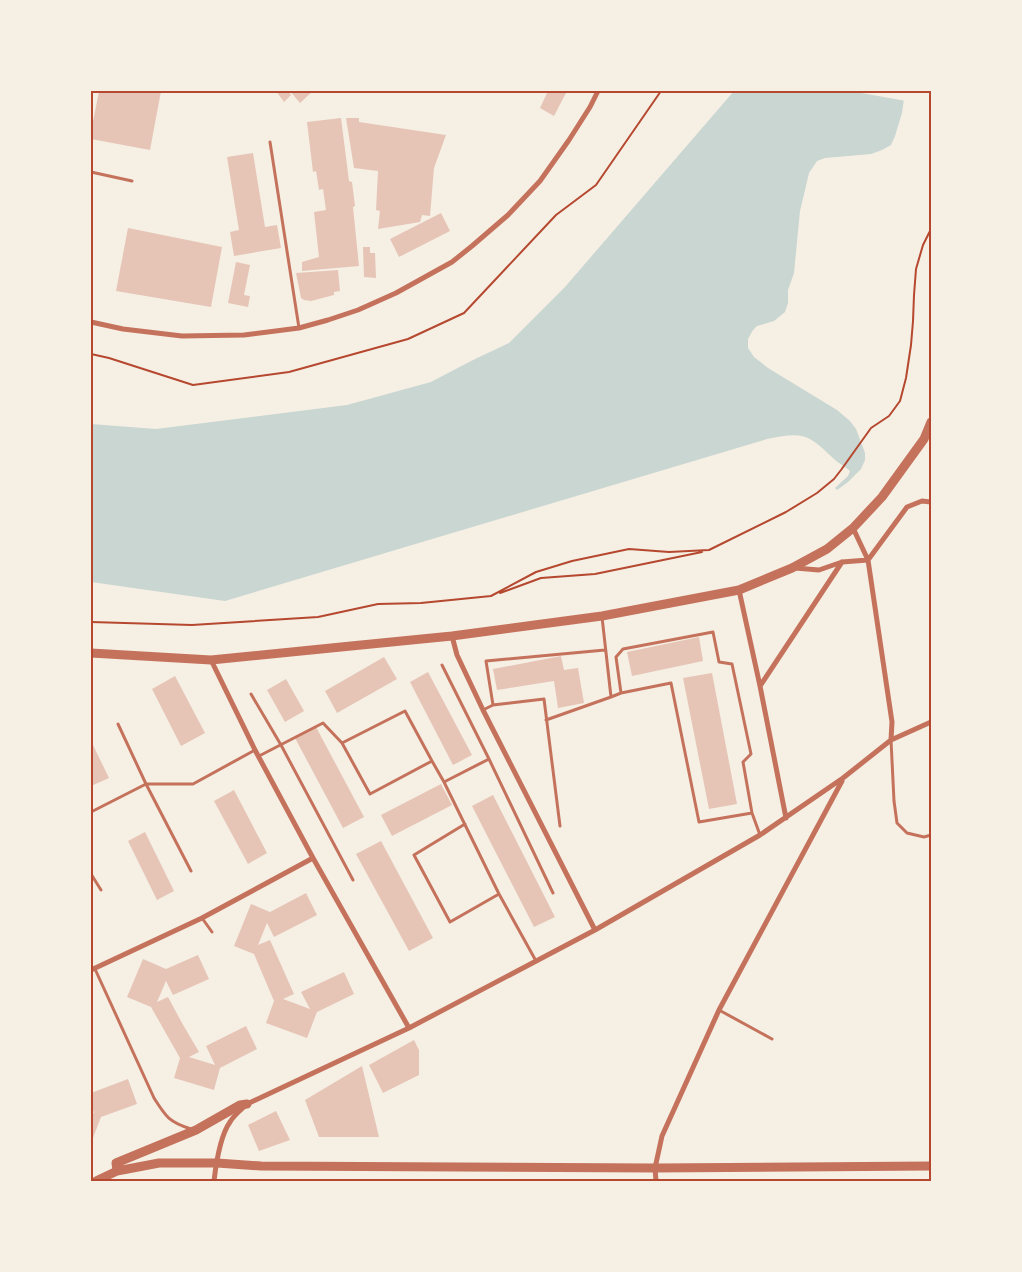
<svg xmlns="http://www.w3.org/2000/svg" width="1022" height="1272" font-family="'Work Sans',sans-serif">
<rect width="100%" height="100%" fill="#f6efe4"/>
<path fill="#c9d6d2" d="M734 91H905L902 113 895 136 891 145 882 150 871 154 825 158 817 161 809 173 800 211 794 273 788 290V303L785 312 774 321 757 326 753 330 748 339V348L754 357 768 368 837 410 850 421 856 429 865 453V460L861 469 848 482 837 490 835 488 848 476 850 471C845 466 839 464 834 459 825 451 815 439 802 436 791 434 778 437 767 439L225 601 91 582V424L156 429 347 405 431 382 471 361 509 343 565 287Z"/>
<path fill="#f6efe4" d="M850 91H907L906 101Z"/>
<path fill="#e6c5b7" d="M99 91H161L150 150 91 139V132Z
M276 91H288L291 95 284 102Z
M290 91H313L300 103Z
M548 91H567L554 116 540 108Z
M341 118 349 181 352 182 355 206 353 207 359 266 302 271V262L319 257 314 212 326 210 323 189 319 190 316 171 313 172 307 122Z
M346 118H359V122L446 135 434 168 430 216 422 215 420 222 378 229 380 211 376 210 378 171 354 168Z
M253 153 265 227 277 225 281 248 234 256 230 232 239 230 227 157Z
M441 213 450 231 399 257 390 239Z
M128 228 222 247 211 307 116 291Z
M363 247H370V253H375L376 278 364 277Z
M236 262 250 265 244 295 250 296 248 307 228 303Z
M338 270 340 291 334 292V295L311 301 304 300 301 298 296 273Z
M699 637 703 661 632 676 627 652Z
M561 656 564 670 578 668 584 703 558 708 554 681 497 690 493 669Z
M384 657 397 679 337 713 325 691Z
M428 672 472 755 453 765 410 682Z
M712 673 737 804 709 809 683 678Z
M175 676 205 733 181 746 152 689Z
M286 679 304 711 285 722 267 690Z
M316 727 364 817 343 828 295 738Z
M91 741 109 778 91 786Z
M441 784 452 805 392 836 381 815Z
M234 790 267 853 248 864 214 801Z
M493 795 555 917 534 927 472 806Z
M145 832 174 891 157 900 128 841Z
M381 841 433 938 409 951 356 854Z
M306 893 317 915 274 937 267 923 258 945 270 940 294 994 283 999 310 1009 301 992 344 972 354 994 317 1012 307 1038 266 1023 274 1001 254 954 234 946 251 904 270 912Z
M198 955 209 979 173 995 166 981 157 1002 168 997 182 1023 199 1052 189 1057 215 1065 206 1046 246 1026 257 1049 220 1068 214 1090 174 1078 180 1058 151 1007 127 997 143 959 166 969Z
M414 1040 419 1050V1075L383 1093 369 1065Z
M362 1066 379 1137H319L305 1100Z
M128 1079 137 1104 101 1117 91 1143V1112L94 1113 91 1105V1093Z
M276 1111 290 1140 259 1151 248 1125Z"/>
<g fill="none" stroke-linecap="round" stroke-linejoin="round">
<path stroke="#b5482f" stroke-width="2" d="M91 354 109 358 193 385 289 372 408 339 464 313 556 215 596 185 661 91
M500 593 541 578 595 574 702 552
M91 622 192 625 318 617 378 604 421 603 491 596 536 572 572 561 629 549 669 552 709 550 786 512 817 493 834 479 841 470 871 428 889 416 900 401 906 378 911 345 913 321 914 295 916 269 923 245 931 229"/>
<path stroke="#c5725c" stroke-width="3" d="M270 142 299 328
M91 172 132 181
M602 617 611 697 621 693 671 683 699 822 752 813
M442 665 489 759 444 782
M621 693 616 657 623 649 713 632 719 662 732 664 751 754 743 762 752 813 760 835
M251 694 281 745 353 880
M493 705 486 661 605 650
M483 710 493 705 544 699 560 826
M546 720 611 697
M118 724 146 784 191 871
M891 740 894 801 897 823 907 833 924 837 931 835
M342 743 405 711 432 761
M259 756 323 723 342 743 370 794 432 761 444 782 499 894 536 961
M489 759 553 893
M91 812 146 784H193L255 750
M465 824 414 855 450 922 499 894
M91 874 101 890
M202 918 212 932
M95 969 154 1098C166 1117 169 1122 191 1129
M719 1010 772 1039"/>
<path stroke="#c5725c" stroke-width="5" d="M91 322 123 329 182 336 244 335 299 328 328 320 358 310 396 293 452 262 472 246 508 215 540 181 569 140 590 107 598 91
M853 528 868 560 892 722 891 740
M795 568 819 570 842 562 868 560 907 507 922 501 931 502
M739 590 760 686 786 818
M452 636 457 655 483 710 595 930
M211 660 255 750 313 858 409 1028
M760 686 842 562
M91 970 202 918 313 858
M214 1181C216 1164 220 1136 230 1122 234 1115 241 1110 247 1104L409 1028 595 930 760 835 843 778 891 740 931 722
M656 1181 655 1168 662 1136 719 1010 842 781"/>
<path stroke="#c5725c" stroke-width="9" d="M91 653 211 660 341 647 452 636 602 616 739 590 792 568 827 549 853 528 882 497 924 439 931 422
M117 1171 116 1163 196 1130 240 1105 247 1104
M96 1181 117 1171 159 1163H217L261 1166 655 1168 931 1166"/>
</g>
<rect width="1022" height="1272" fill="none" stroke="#f6efe4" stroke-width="185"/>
<rect x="92" y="92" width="838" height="1088" fill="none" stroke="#b5482f" stroke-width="2"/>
</svg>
